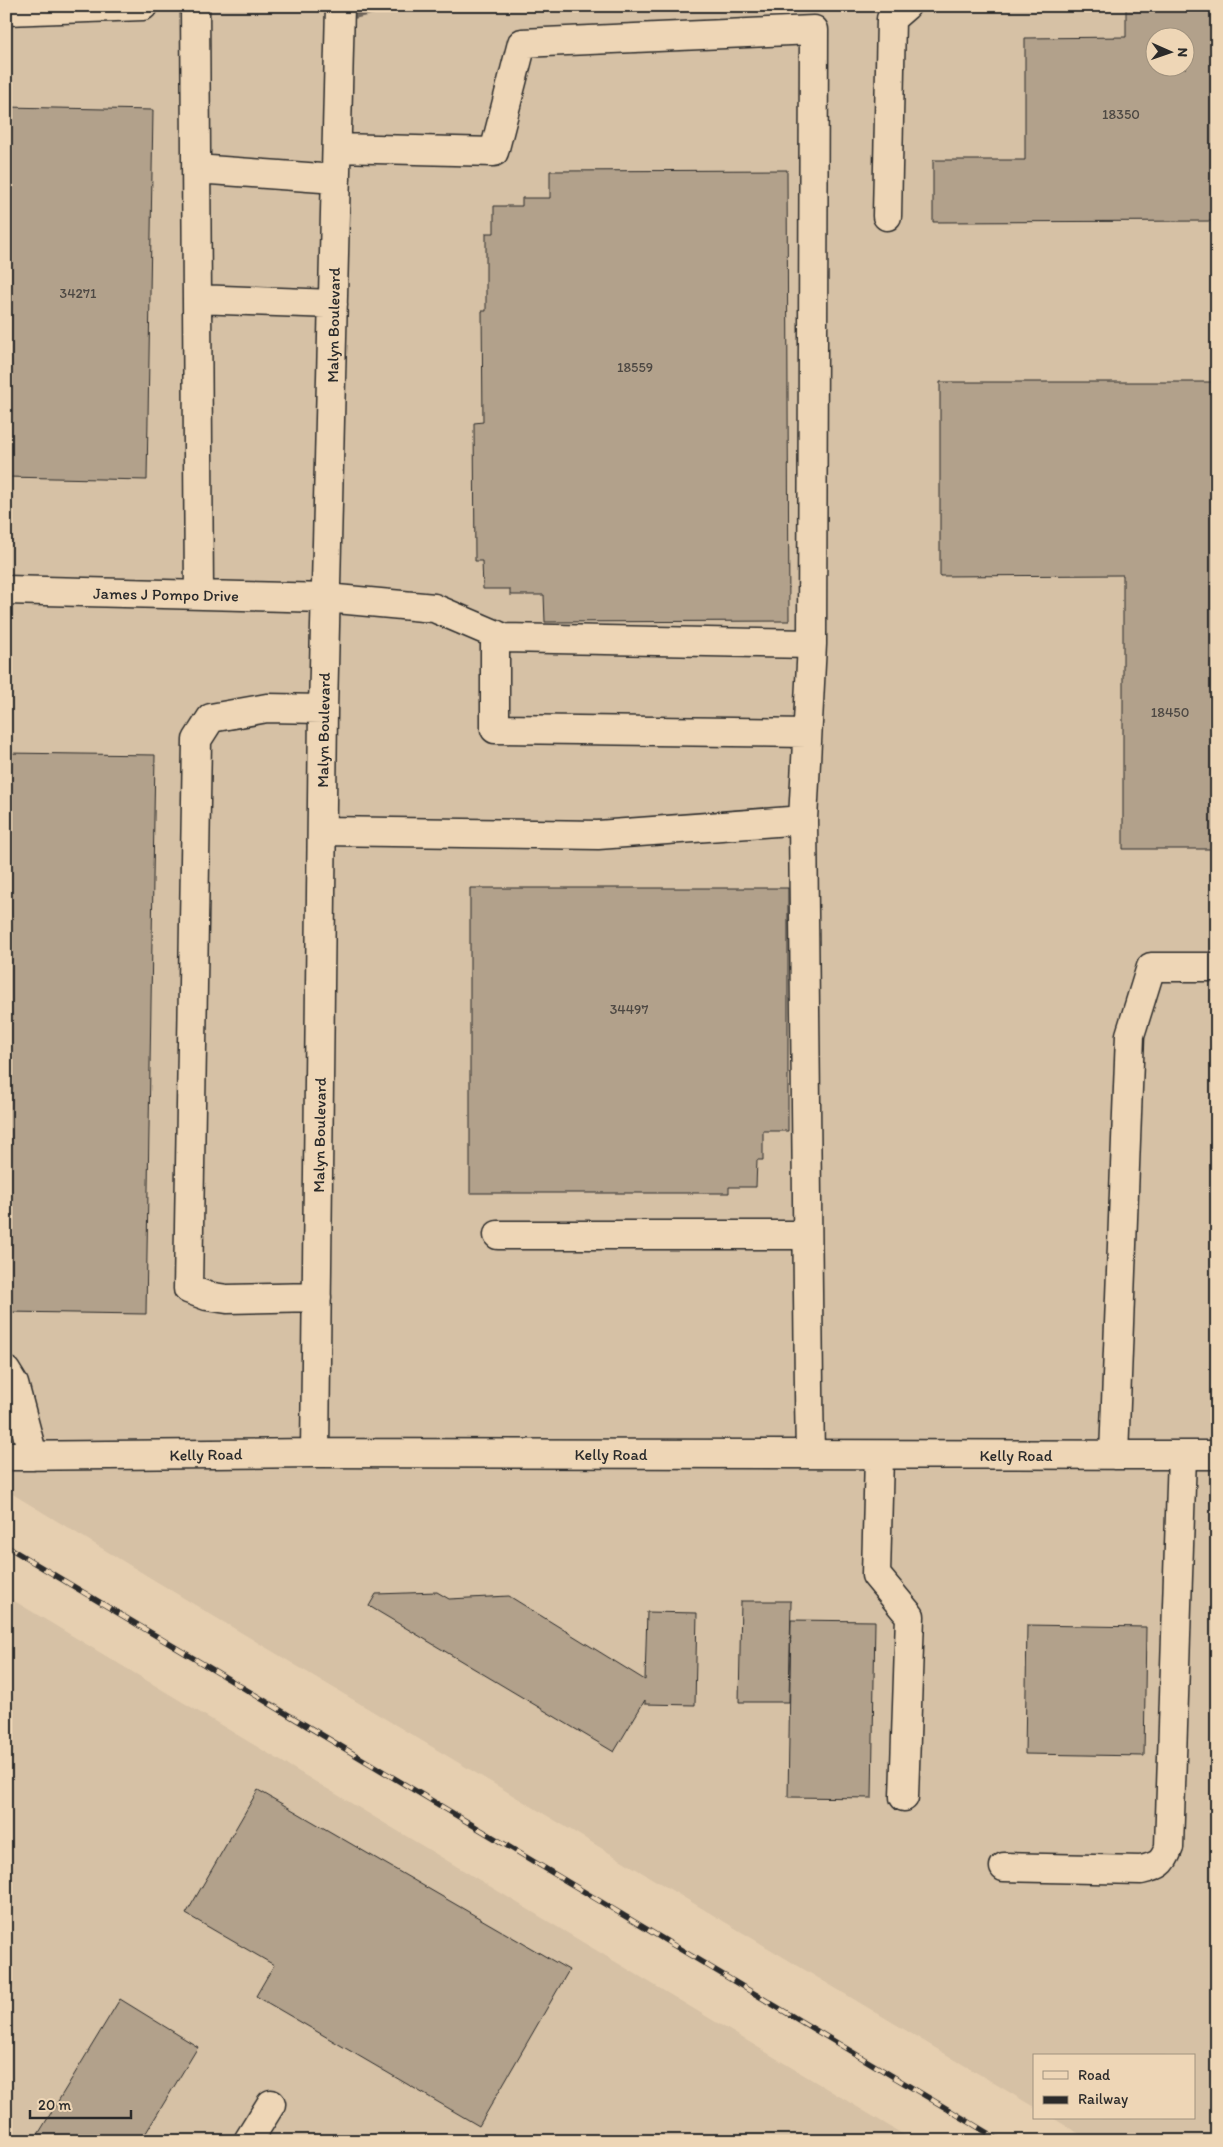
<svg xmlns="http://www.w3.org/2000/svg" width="1223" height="2147" font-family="Itim,sans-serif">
<rect width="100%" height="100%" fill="#e6cfb0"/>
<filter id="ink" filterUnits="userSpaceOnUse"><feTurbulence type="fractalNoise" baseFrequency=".02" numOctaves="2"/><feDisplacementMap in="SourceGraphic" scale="10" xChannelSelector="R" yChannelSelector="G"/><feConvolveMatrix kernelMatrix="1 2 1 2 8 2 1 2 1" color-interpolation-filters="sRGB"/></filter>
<g filter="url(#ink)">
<path fill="#d6c1a5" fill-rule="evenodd" d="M6 6H1217V2141H1091L1053 2118H1194V2056H1034V2107L205 1611 6 1490ZM1156 38H1186V68H1156Z
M6 1596 914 2141H6Z"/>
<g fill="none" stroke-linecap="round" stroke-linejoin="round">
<path stroke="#6f665b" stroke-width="10" d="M341 17 388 6"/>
</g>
<path fill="#b2a18b" stroke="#2b2b2b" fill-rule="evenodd" d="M1126 6H1217V221L933 222V160H1025V38L1126 37ZM1156 38H1186V68H1156Z
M6 107 153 110 147 480 6 477Z
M787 170 789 621 545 622 544 595H510V589H483L482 561H475L474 423 483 422 482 311H486V233H494V206H522V198H550V171Z
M940 382H1217V849H1123V575L940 576Z
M6 753 155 755 146 1314 6 1312Z
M470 888H788V1131H763V1160H757L756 1187H729V1193H470Z
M437 1592 449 1599 509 1596 645 1680 647 1612 697 1613 695 1705 645 1704V1700L614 1752 369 1606 376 1594Z
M741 1601H791L789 1702H739Z
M791 1620 875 1621 872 1798 788 1797Z
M1027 1625 1146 1627 1144 1756 1025 1754Z
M258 1790 569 1970 479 2126 256 1996 274 1965 186 1914Z
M120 1999 198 2047 141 2141H34Z"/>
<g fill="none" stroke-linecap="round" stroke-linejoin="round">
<g stroke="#2b2b2b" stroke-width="31">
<path id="minor" d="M195 6 199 595
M6 11 143 6
M196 169 336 179
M887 216 891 19 906 6
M197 299 333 304
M6 590 326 598 434 608 504 638 812 644 814 30 522 43 494 152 337 148
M495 634V729L807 733
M803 820C807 1032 806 1243 810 1454
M322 831 598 835 803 820 812 644
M498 1235H807
M317 1297 227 1299 207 1296 188 1289 197 740 211 718 267 708 323 709
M6 1371 14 1384 33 1456
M315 1453 323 709 340 6
M879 1455 876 1575 910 1616 904 1797
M1114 1455 1130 1035 1151 967H1217
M6 1456 315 1453 1217 1455
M1004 1867 1141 1870C1158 1866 1163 1864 1169 1847L1182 1455
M248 2141 271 2104"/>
</g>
<use href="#minor" stroke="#eed6b6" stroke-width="28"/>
<g stroke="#2b2b2b" stroke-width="5.5">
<path id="rail" d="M6 1546 1001 2141"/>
</g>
<use href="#rail" stroke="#eed6b6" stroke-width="4" stroke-dasharray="11" stroke-linecap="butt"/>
</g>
</g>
<g text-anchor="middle" stroke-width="4" stroke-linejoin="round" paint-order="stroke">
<g font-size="14" fill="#4d4843">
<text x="1121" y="119">18350</text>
<text x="78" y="298">34271</text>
<text x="635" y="372">18559</text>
<text x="1170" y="717">18450</text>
<text x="629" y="1014">34497</text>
</g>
<g font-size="16" fill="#2b2b2b" stroke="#eed6b6">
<text transform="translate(333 325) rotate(-89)" y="6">Malyn Boulevard</text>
<text transform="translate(166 594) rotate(1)" y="6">James J Pompo Drive</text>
<text transform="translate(323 730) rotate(-89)" y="6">Malyn Boulevard</text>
<text transform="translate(319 1135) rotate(-89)" y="6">Malyn Boulevard</text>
<text transform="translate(206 1454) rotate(-1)" y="6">Kelly Road</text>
<text x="611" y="1460">Kelly Road</text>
<text x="1016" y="1461">Kelly Road</text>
</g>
</g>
<rect width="1223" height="2147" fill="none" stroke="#eed6b6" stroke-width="25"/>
<rect x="12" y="12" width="1198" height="2122" fill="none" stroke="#2b2b2b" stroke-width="2" filter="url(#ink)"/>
<rect x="1033" y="2054" width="162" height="65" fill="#eed6b6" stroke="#a0927e"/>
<rect x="1043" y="2071" width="25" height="8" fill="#eed6b6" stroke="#a0927e"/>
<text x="1078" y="2080" font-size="15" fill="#2b2b2b">Road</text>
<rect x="1043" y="2096" width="25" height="8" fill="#2b2b2b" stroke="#a0927e"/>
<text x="1078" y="2104" font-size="15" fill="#2b2b2b">Railway</text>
<g transform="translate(1170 52) rotate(92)"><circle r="24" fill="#eed6b6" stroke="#a0927e"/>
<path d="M0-4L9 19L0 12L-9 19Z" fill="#2b2b2b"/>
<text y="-8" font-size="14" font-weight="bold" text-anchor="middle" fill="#2b2b2b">N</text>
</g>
<path d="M30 2110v8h101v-8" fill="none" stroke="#2b2b2b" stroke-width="2.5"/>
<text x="38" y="2110" font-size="15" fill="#2b2b2b" stroke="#eed6b6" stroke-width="4" paint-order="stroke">20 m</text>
</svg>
